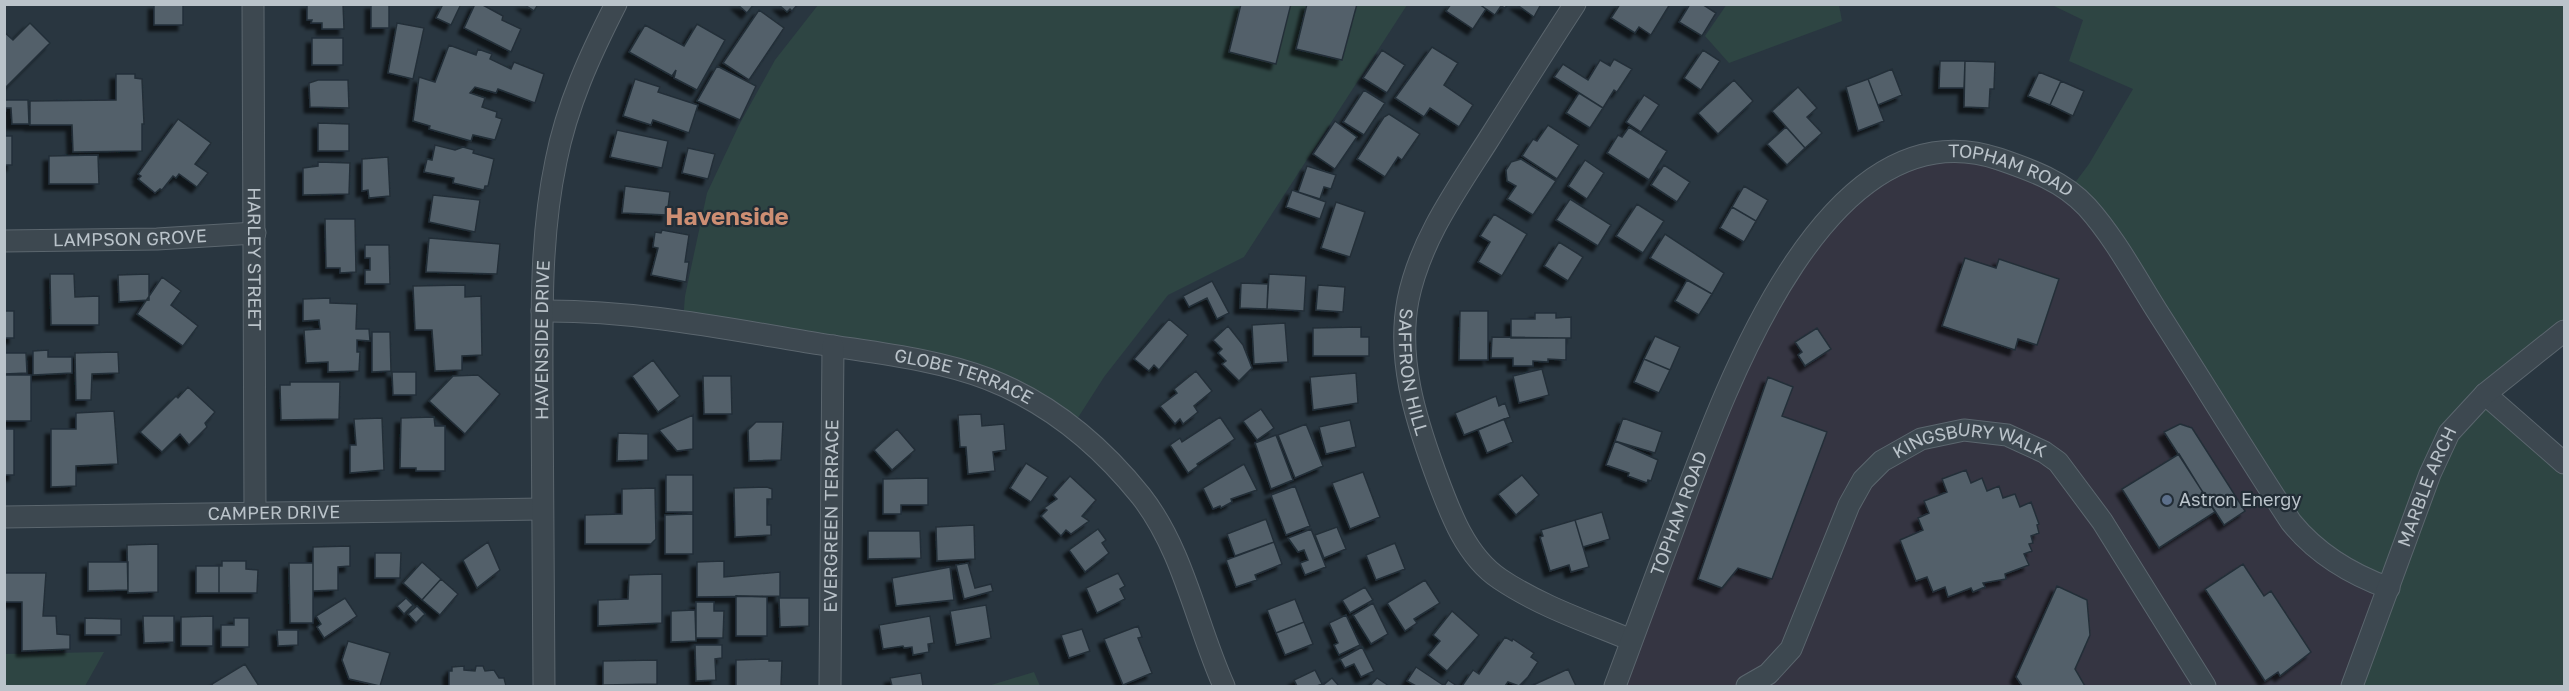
<svg xmlns="http://www.w3.org/2000/svg" width="2569" height="691" font-family="'Golos Text',sans-serif">
<defs>
<filter id="shadow"><feDropShadow dx="-5.5" dy="5.5" stdDeviation="1.5" flood-color="#0009"/></filter>
</defs>
<rect width="100%" height="100%" fill="#293640"/>
<path fill="#353542" d="M1966 152 2068 192 2388 589 2351 686H1615L1749 344 1862 184Z"/>
<path fill="#2e4543" d="M1727 4 1839 5 1842 21 1729 63 1705 36Z
M818 5H1407L1244 257 1168 295 1104 377 1072 427 987 379 683 321 685 296 707 193 739 125 775 60Z
M2052 5H2564V330L2485 394 2564 461V686H2351L2388 589 2326 557 2068 192 2089 164 2133 89 2069 61 2083 20Z
M104 652 85 686H5V654Z
M1034 672 1040 686H988Z"/>
<path fill="#53616b" stroke="#242f38" stroke-width="1.5" filter="url(#shadow)" d="M154 4H183V25H154Z
M307 4H343L344 29H322V23H311L312 20H307Z
M371 4H389V28H371Z
M443 4H461L451 25 436 18Z
M475 4H481L503 16 502 20 521 29 511 52 464 28Z
M523 4H538L534 11Z
M737 4H754L747 13Z
M798 4 792 11 790 9 787 12 779 5Z
M1241 4H1291L1276 64 1229 52Z
M1307 4H1357L1342 60 1296 49Z
M1451 4H1479L1486 9 1473 29 1446 11Z
M1479 4H1508L1505 8 1501 6 1495 15Z
M1516 4H1541L1534 17Z
M1620 4H1670L1651 35 1639 27 1635 33 1611 18Z
M1690 4H1702L1716 13 1702 36 1679 22Z
M759 10 784 28 749 80 723 63Z
M30 23 50 43 4 89V32L13 40Z
M397 23 424 28 413 79 388 73Z
M697 24 725 40 697 90 674 78 676 70 672 76 629 52 645 25 684 46Z
M312 38H343V65H312Z
M449 45 476 55 478 49 492 54 490 59 511 69 514 62 544 74 535 103 498 89 496 93 475 87 470 93 485 98 482 107 497 112 496 117 502 119 495 140 473 135 471 141 429 129 430 126 413 121 419 77 435 82Z
M1432 47 1458 63 1444 85 1473 105 1459 127 1430 108 1424 117 1395 98Z
M1382 50 1405 65 1387 93 1363 78Z
M1703 50 1720 61 1701 90 1684 78Z
M1614 59 1632 69 1617 92 1614 90 1603 108 1554 77 1563 64 1588 80 1600 60 1610 66Z
M1940 61H1965L1964 88H1939Z
M1965 61 1995 62 1994 89H1990L1989 108 1964 107Z
M717 66 756 86 740 120 697 101Z
M1892 69 1902 95 1878 105 1868 79Z
M2039 72 2061 81 2050 105 2028 96Z
M116 74H135V78L142 79 144 124H142V151L73 152 72 125H30V101L116 100Z
M635 79 660 87 658 92 698 105 689 133 653 120 651 125 623 116Z
M1868 79 1884 121 1858 131 1846 87Z
M318 80H348L349 108 310 107 309 83Z
M1734 80 1753 101 1718 134 1698 113Z
M2061 81 2084 91 2073 116 2050 105Z
M1798 87 1817 108 1807 117 1822 133 1805 148 1772 111Z
M1364 90 1385 103 1364 135 1343 122Z
M1579 93 1603 108 1590 128 1566 113Z
M1644 95 1659 105 1641 132 1626 122Z
M4 100H28L29 124H12L11 108H6L4 121Z
M1389 114 1420 134 1402 160 1398 157 1385 177 1357 159 1384 117Z
M178 119 211 143 195 164 208 173 197 187 179 174 176 178 173 176 162 190 160 189 155 193 138 179 141 176 138 174Z
M1335 121 1357 137 1335 169 1313 154Z
M318 123 349 124V151H318Z
M1548 125 1579 145 1557 179 1522 156 1533 139 1537 141Z
M1629 127 1667 151 1649 180 1607 153 1618 135 1622 137Z
M1786 127 1805 148 1787 165 1767 144Z
M617 130 668 141 662 168 610 157Z
M4 136H12V165H4Z
M435 145 455 150 463 147 474 150 473 153 494 159 488 186H485L484 190 453 183 454 178 424 172 427 159 432 160Z
M688 148 715 154 708 179 682 173Z
M98 155 99 184H49V156Z
M388 157 390 196 369 198 368 190 362 191V159Z
M1521 159 1556 181 1533 215 1507 199 1516 186 1507 181 1506 170 1511 162Z
M1585 160 1604 173 1587 199 1568 186Z
M318 162 350 163 349 194 303 195V168L318 166Z
M1664 165 1690 182 1677 202 1651 185Z
M1307 166 1336 175 1331 189 1324 187 1320 199 1298 192Z
M625 186 670 192 667 215 622 213Z
M1744 186 1768 200 1756 221 1732 207Z
M1292 190 1326 202 1320 219 1286 207Z
M433 195 480 200 475 232 429 222Z
M1570 199 1611 225 1598 246 1556 220Z
M1336 202 1365 212 1350 257 1321 248Z
M1637 204 1664 221 1643 253 1616 236Z
M1732 207 1756 221 1744 242 1720 228Z
M1494 214 1527 234 1502 276 1478 262 1490 242 1480 236Z
M325 219H355L356 272 340 273V268H326Z
M662 230 689 235 685 262H689L686 282 651 275 658 248 653 247 655 232 661 233Z
M1665 234 1724 273 1712 294 1650 258Z
M429 238 500 244 497 274 426 272Z
M1559 242 1583 257 1568 281 1544 266Z
M365 245H389L390 284H365V270H370V258H365Z
M1965 258 1996 268 1999 259 2059 279 2037 345 2018 339 2015 350 1942 326Z
M50 274H74L75 297 99 296V325H51Z
M149 274V300L119 302 118 275Z
M1269 274 1306 276 1304 311 1267 309Z
M162 277 181 291 171 305 198 326 183 346 137 314Z
M1687 280 1712 294 1699 315 1675 301Z
M1212 281 1229 313 1217 319 1207 298 1189 307 1183 296Z
M1241 283 1268 284 1267 309 1240 308Z
M465 285V297L481 296 482 355 462 356V370L435 371 432 330H415L413 286Z
M1318 285 1345 287 1343 312 1316 310Z
M330 298V303L357 304 356 329H369L370 341 357 340V352H360L359 371 328 372V362L306 363 304 330 320 329 319 320 303 321V299Z
M4 311H14V338H4Z
M1460 311H1488V360H1459Z
M1535 313H1556V318L1571 317V338H1511V319H1535Z
M1169 319 1188 335 1159 370 1154 365 1149 371 1134 359Z
M1285 323 1288 362 1254 364 1252 325Z
M1228 326 1243 345 1252 368 1239 381 1222 364 1226 361 1218 353 1222 349 1213 340Z
M1361 327V337H1369V356H1313V328Z
M1817 328 1831 349 1805 366 1798 355 1802 352 1795 342Z
M372 332H390L391 371 372 372Z
M1655 336 1680 347 1670 370 1644 359Z
M1492 337 1566 338V360L1548 359V362L1533 361V366H1513V358H1491Z
M48 350V357H72V373L33 375V351Z
M118 352 119 373 92 374 91 400H76L75 353Z
M4 353H26L27 373 4 374Z
M1644 359 1670 370 1659 393 1634 382Z
M653 360 680 396 658 412 632 376Z
M1542 369 1549 395 1519 403 1513 376Z
M1196 371 1212 391 1194 406 1198 412 1183 424 1180 419 1175 424 1160 406 1177 393 1174 389Z
M392 372H416V395H393Z
M1356 373 1358 403 1313 410 1310 377Z
M4 375H31V421H4Z
M478 375 500 394 465 434 429 401 453 376Z
M703 376H731L732 414H704Z
M1768 377 1793 387 1782 416 1827 432 1772 579 1738 568 1722 588 1698 579Z
M290 382H340L339 419 281 420 280 385H290Z
M188 387 215 412 205 423 207 427 189 445 180 434 162 452 140 432 176 396 178 398Z
M1496 396 1499 406 1505 403 1510 417 1464 435 1455 413Z
M1261 409 1274 428 1257 440 1243 421Z
M114 411 118 464 76 466V486L51 487V429H76V413Z
M981 414 982 426 1004 424 1006 450 993 452 995 471 968 474 966 447H960L958 415Z
M693 415V449L677 451 659 430Z
M434 417 435 426H445V471H416V468H400L401 418Z
M1220 417 1235 439 1197 464 1198 466 1188 473 1170 445 1180 438 1182 442Z
M382 418 384 470 350 473V445H356L354 419Z
M1623 418 1662 432 1655 453 1615 441Z
M1504 419 1513 442 1487 453 1478 430Z
M1350 420 1356 447 1326 454 1319 427Z
M756 422H783L781 460 749 461 748 430Z
M1306 424 1323 466 1295 478 1278 435Z
M2180 424 2192 428 2245 511 2224 525 2164 432Z
M4 429H14V475H4Z
M897 429 915 450 892 470 874 450Z
M618 433 648 434V460L617 461Z
M1276 435 1293 480 1271 489 1255 443Z
M1615 441 1658 460 1651 481 1648 480 1647 483 1628 476 1629 473 1606 465Z
M2179 454 2215 512 2159 548 2122 489Z
M1026 463 1048 477 1031 502 1010 488Z
M1244 464 1257 490 1231 499 1232 502 1221 508 1220 506 1213 509 1203 488Z
M1966 470 1971 483 1982 478 1987 491 1999 486 2003 498 2015 494 2020 507 2031 502 2039 524 2037 525 2039 533 2031 536 2033 543 2029 544 2032 551 2024 554 2029 565 2005 574 2006 579 1983 583 1985 587 1973 592 1971 588 1948 597 1945 587 1933 592 1927 577 1916 581 1900 540 1923 530 1918 518 1929 513 1924 501 1947 492 1942 479Z
M1363 472 1380 517 1350 529 1332 483Z
M666 475H693V512H666Z
M1522 475 1539 495 1516 515 1498 494Z
M1070 476 1096 500 1082 516 1089 521 1071 534 1066 530 1061 536 1041 516 1047 510 1044 508 1057 499 1053 495Z
M928 478V505H901V514H883V479Z
M1295 486 1310 526 1286 535 1271 495Z
M767 487 772 489V499H767V525H771V535L735 537 734 488Z
M655 488 656 539 651 544H585V515L622 514V489Z
M1602 512 1610 539 1583 547 1575 520Z
M693 514V554H665V515Z
M1266 519 1274 542 1235 556 1227 534Z
M1575 520 1589 567 1571 572 1569 565 1550 571 1540 537 1543 536 1541 530Z
M974 525 975 559 937 561 936 527Z
M1337 527 1346 549 1324 558 1315 535Z
M1098 529 1106 540 1102 543 1109 553 1085 572 1069 550Z
M1311 529 1326 567 1305 575 1300 563 1308 560 1304 550 1298 552 1288 538Z
M868 531H920L921 558 868 559Z
M488 542 500 570 477 588 463 560Z
M1274 542 1282 564 1255 575 1257 580 1236 587 1226 560Z
M1395 543 1405 569 1376 580 1366 555Z
M158 544V592L128 593 127 545Z
M350 546V566L338 567V590L313 591V547Z
M375 553H401L400 578H375Z
M222 561H246V569L258 570 257 593H219V566H222Z
M724 561V577L780 572V596L697 597V562Z
M88 562H128V590L88 591Z
M422 562 441 579 422 600 403 583Z
M289 563H313V623H290Z
M968 563 975 588 991 584 993 591 964 599 956 565Z
M2243 564 2264 596 2271 591 2311 652 2280 676 2278 672 2265 681 2205 589Z
M196 566H219V593H196Z
M950 567 954 600 896 606 892 578Z
M4 573H46L43 616H56L57 634 70 635V649L22 651V602H4Z
M1118 573 1125 586 1120 589 1125 599 1097 613 1086 588Z
M662 574V623L598 626V600L628 599 629 575Z
M441 579 458 594 440 615 422 600Z
M1425 580 1440 603 1414 619 1417 623 1405 631 1387 603Z
M2057 586 2087 600 2090 635 2075 669 2085 686H2022L2016 677Z
M1365 587 1373 600 1350 613 1342 600Z
M736 596 767 597V636H736Z
M345 598 357 616 324 638 317 627 321 624 316 616Z
M406 598 413 605 404 614 397 606Z
M779 598H809V626L780 627Z
M1295 599 1304 622 1276 633 1267 610Z
M696 602H714V611H724L723 638H696Z
M1373 603 1388 634 1371 644 1353 615Z
M986 605 991 638 956 645 950 611Z
M417 606 425 614 416 623 408 614Z
M695 610 696 641 671 642V611Z
M1452 611 1479 635 1447 671 1428 655 1440 641 1433 635Z
M1346 615 1360 645 1339 655 1334 645 1338 643 1329 623Z
M143 616H174V642L144 643Z
M213 616V646H181V617Z
M930 616 934 643 928 644 929 652 913 655 912 647 904 648 903 646 883 649 879 625Z
M85 618 121 619V635H85Z
M234 618H249V647H221V625H234Z
M1304 622 1313 644 1285 655 1276 633Z
M1138 626 1142 637 1138 638 1152 673 1123 685 1104 639Z
M1082 629 1090 651 1069 658 1061 635Z
M277 630H298V645L278 646Z
M1505 637 1512 641 1513 639 1534 653 1531 657 1538 662 1528 677 1519 686 1508 682 1505 686H1462L1473 670 1479 674Z
M348 641 390 653 380 686 349 679 342 660Z
M695 645H722V658L715 659 716 680 696 681Z
M1362 647 1374 671 1361 677 1354 664 1345 668 1340 659Z
M769 659V661H782L781 685 784 686H736V660Z
M657 660V684L603 685V661Z
M245 664 259 686H213L212 684Z
M464 666V670L475 671 476 666H483L485 671 494 670 499 678H504L506 686H449V671H452V667Z
M1416 667 1443 685 1442 686H1416L1407 681Z
M1568 669 1576 686H1531Z
M1315 670 1322 684 1317 686H1297L1294 680Z
M921 673 923 686H892L890 678Z
M1332 678 1339 686H1322Z
M1377 678 1389 686H1370Z
M1448 680 1457 686H1444Z
M657 684V686H603V685Z"/>
<g fill="none" stroke-linecap="round" stroke-linejoin="round">
<g stroke="#5b666e" stroke-width="23">
<g id="street">
<path id="s1" d="M253 4 255 512"/>
<path id="s2" d="M1575 4C1545 50 1516 96 1487 142 1455 192 1420 241 1408 300 1397 359 1415 417 1435 472 1449 510 1465 556 1500 579 1540 606 1588 622 1631 640"/>
<path id="s3" d="M4 241 157 239 255 233"/>
<path id="s4" d="M542 311C636 310 728 329 820 344 876 353 936 359 988 379 1050 403 1100 445 1141 496 1184 551 1196 624 1224 686"/>
<path d="M2485 394 2564 463"/>
<path id="s5" d="M4 517 542 509"/>
<path id="s6" d="M544 686C543 588 543 490 542 391 542 314 540 237 556 161 567 105 590 55 616 4"/>
<path id="s7" d="M830 686 833 346"/>
<path id="s8" d="M1615 686C1634 634 1654 582 1673 530 1718 408 1821 99 1999 159 2031 170 2063 181 2087 207 2114 237 2135 276 2157 311 2202 381 2245 452 2291 522 2317 554 2350 574 2389 588"/>
<path id="s9" d="M1747 686 1768 674 1791 649 1849 505 1863 480 1882 461 1921 439 1964 430 2007 435 2044 452 2058 462 2102 521 2205 686"/>
<path id="s10" d="M2352 686 2430 474 2449 433 2485 394 2564 331"/>
</g>
</g>
<use href="#street" stroke="#3d4850" stroke-width="21"/>
</g>
<circle fill="#5c6f8a" stroke="#222d36" stroke-width="2" cx="2167" cy="500" r="6"/>
<g text-anchor="middle" stroke-width="4.5" stroke-linejoin="round" paint-order="stroke">
<g font-size="18" fill="#bac3ca" stroke="#222d36">
<text dy="6" stroke="none"><textPath href="#s8" startOffset="723">TOPHAM ROAD</textPath></text>
<text dy="6" stroke="none"><textPath href="#s3" startOffset="126">LAMPSON GROVE</textPath></text>
<text dy="6" stroke="none"><textPath href="#s1" startOffset="255">HARLEY STREET</textPath></text>
<text dy="6" stroke="none"><textPath href="#s6" startOffset="346">HAVENSIDE DRIVE</textPath></text>
<text dy="6" stroke="none"><textPath href="#s2" startOffset="414">SAFFRON HILL</textPath></text>
<text dy="6" stroke="none"><textPath href="#s4" startOffset="428">GLOBE TERRACE</textPath></text>
<text dy="6" stroke="none"><textPath href="#s9" startOffset="363">KINGSBURY WALK</textPath></text>
<text dy="6" stroke="none"><textPath href="#s10" startOffset="213">MARBLE ARCH</textPath></text>
<text dy="6" stroke="none"><textPath href="#s5" startOffset="270">CAMPER DRIVE</textPath></text>
<text dy="6" stroke="none"><textPath href="#s8" startOffset="184">TOPHAM ROAD</textPath></text>
<text dy="6" stroke="none"><textPath href="#s7" startOffset="170">EVERGREEN TERRACE</textPath></text>
</g>
<g font-size="18" fill="#bac3ca" stroke="#222d36" text-anchor="start">
<text x="2179" y="506">Astron Energy</text>
</g>
<g font-size="24" font-weight="bold" fill="#cd8e73" stroke="#222d36">
<text x="727" y="225">Havenside</text>
</g>
</g>
<rect width="2569" height="691" fill="none" stroke="#bac3ca" stroke-width="12"/>
</svg>
